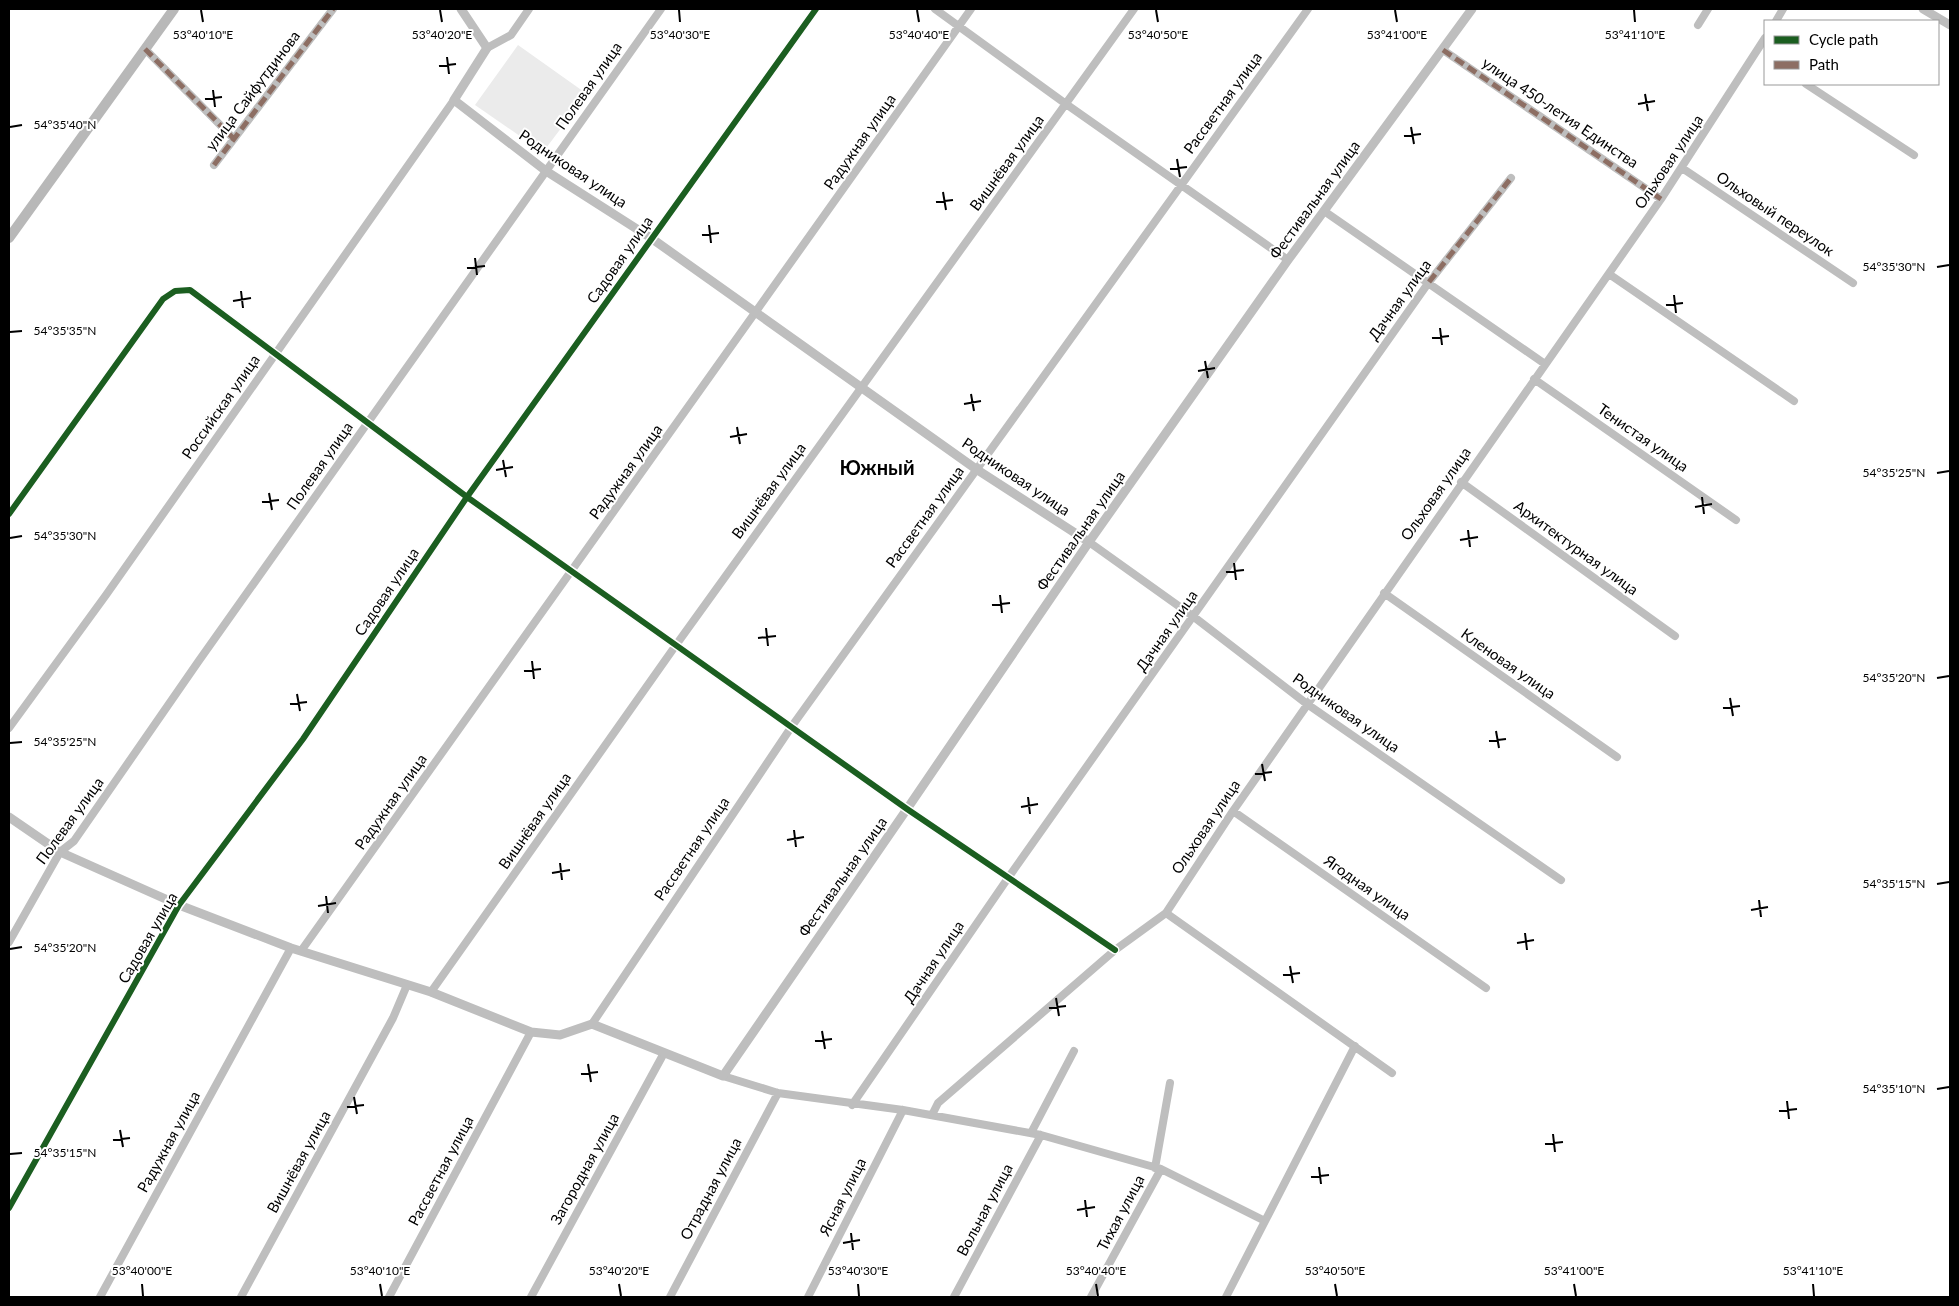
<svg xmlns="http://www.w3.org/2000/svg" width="1959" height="1306" font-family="Lato,sans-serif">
<rect width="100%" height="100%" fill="#fff"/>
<path fill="#ebebeb" d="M518 45 587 94 543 152 475 105Z"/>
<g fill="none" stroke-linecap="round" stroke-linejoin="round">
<path stroke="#bebebe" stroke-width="8" d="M935 9 1066 104 1288 260
M1776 21 1783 9
M1698 25 1708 9
M487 48 511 35 529 9
M145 49 234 139
M1443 50 1661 199
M1806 84 1914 155
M214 165 333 9
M1682 168 1853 283
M1324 211 1545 364
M1609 274 1794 401
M1534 379 1736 520
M1461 482 1675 636
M9 514 163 299 175 291 190 290 467 497 907 809 1115 950
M1089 542 1194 617 1307 704 1561 880
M1384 593 1617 757
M9 728 106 595 454 100
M1233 811 1486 988
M1166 913 1392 1073
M9 942 60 852 74 841 198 662 661 9
M301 951 971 9
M431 992 676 645 1134 9
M592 1024 792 726 1308 9
M723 1076 778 1093 903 1110 1041 1135 1161 1169 1265 1221
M852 1105 1008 878 1429 282 1511 178
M932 1115 938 1103 1115 950 1166 913 1233 811 1661 199 1765 38
M1031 1133 1074 1051
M1155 1168 1170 1083
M9 1208 179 905 303 739 467 497 816 9
M100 1297 291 948
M241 1297 393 1018 407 985
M389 1297 531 1032
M531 1297 664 1053
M670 1297 778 1093
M808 1297 903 1110
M954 1297 1041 1135
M1091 1297 1161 1169
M1226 1297 1355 1046"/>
<path stroke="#bebebe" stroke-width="9" d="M461 9 487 48 454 100 546 171 651 238 976 469 1089 542
M1923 9 1950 25
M9 817 60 852 179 905 291 948 431 992 531 1032 560 1035 592 1024 723 1076 907 809 1089 542 1288 260 1472 9"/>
<path stroke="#b8b8b8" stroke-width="10" d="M9 238 174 9"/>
<path stroke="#8d6e63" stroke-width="5" stroke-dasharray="10 5" stroke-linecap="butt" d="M145 49 234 139
M1443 50 1661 199
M214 165 333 9
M1429 282 1511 178"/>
<g stroke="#fff" stroke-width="9">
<path id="cycleway" d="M9 514 163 299 175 291 190 290 467 497 907 809 1115 950
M9 1208 179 905 303 739 467 497 816 9"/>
</g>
<use href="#cycleway" stroke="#1b5e20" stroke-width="6"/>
</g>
<path fill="none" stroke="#000" stroke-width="2" d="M201 10 203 22M440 10 442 22M679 10 680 22M917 10 919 22M1156 10 1158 22M1395 10 1397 22M1634 10 1635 22M447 57 449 74M439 66 456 64M213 90 215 107M1645 94 1648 111M205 99 222 97M1638 104 1655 101M10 127 22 125M1411 127 1414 144M1404 136 1421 134M1177 159 1180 177M1170 169 1187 167M943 192 946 210M936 202 953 200M709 225 711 243M702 235 719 233M475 258 477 275M1937 267 1949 265M467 268 485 266M241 291 243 308M1674 295 1676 313M233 301 251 298M1666 305 1683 303M1440 328 1442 345M10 332 22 331M1432 338 1449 336M1205 361 1208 378M1198 371 1215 368M971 394 974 411M964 404 981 401M737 427 740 444M730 437 747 434M503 460 506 477M496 470 513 467M1937 473 1949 471M269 493 272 510M1702 497 1704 514M262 502 279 500M1695 507 1712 504M1468 530 1470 547M10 538 22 536M1460 540 1478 537M1234 563 1236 580M1226 572 1244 570M1000 595 1002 613M992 605 1010 603M766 628 768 646M758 638 776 636M532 661 534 679M524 671 541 669M1937 678 1949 676M297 694 300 711M1730 698 1733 716M290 704 307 702M1723 708 1740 706M1496 731 1499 748M1489 741 1506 739M10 743 22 742M1262 764 1265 781M1255 774 1272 772M1028 797 1030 814M1021 807 1038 804M794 830 796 847M787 840 804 837M560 863 562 880M552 873 570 870M1937 884 1949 882M326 896 328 913M1759 900 1761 917M318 906 336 903M1751 910 1768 907M1525 933 1527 950M1517 943 1534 940M10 949 22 947M1290 966 1293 983M1283 975 1300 973M1056 998 1059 1016M1049 1008 1066 1006M822 1031 825 1049M815 1041 832 1039M588 1064 591 1082M581 1074 598 1072M1937 1089 1949 1087M354 1097 357 1114M1787 1101 1789 1119M347 1107 364 1105M1779 1111 1797 1109M120 1130 123 1147M1553 1134 1555 1152M113 1140 130 1138M1545 1144 1563 1142M10 1154 22 1153M1319 1167 1321 1184M1311 1177 1329 1175M1085 1200 1087 1217M1077 1210 1095 1207M851 1233 853 1250M843 1243 860 1240M142 1284 143 1296M380 1284 382 1296M619 1284 621 1296M858 1284 859 1296M1096 1284 1098 1296M1335 1284 1337 1296M1574 1284 1576 1296M1813 1284 1814 1296"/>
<g text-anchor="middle" stroke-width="4" stroke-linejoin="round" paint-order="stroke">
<g font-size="15" fill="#000" stroke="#fff">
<text transform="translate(589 86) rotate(-55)" y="5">Полевая улица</text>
<text transform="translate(253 91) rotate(-53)" y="5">улица Сайфутдинова</text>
<text transform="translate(1223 103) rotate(-54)" y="5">Рассветная улица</text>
<text transform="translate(1560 113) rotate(34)" y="5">улица 450-летия Единства</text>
<text transform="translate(860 142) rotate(-55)" y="5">Радужная улица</text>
<text transform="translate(1669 162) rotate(-56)" y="5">Ольховая улица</text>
<text transform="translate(1007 163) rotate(-54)" y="5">Вишнёвая улица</text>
<text transform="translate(573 169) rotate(34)" y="5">Родниковая улица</text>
<text transform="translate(1315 200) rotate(-54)" y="5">Фестивальная улица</text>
<text transform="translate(1775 214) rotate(34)" y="5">Ольховый переулок</text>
<text transform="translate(620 260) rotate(-55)" y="5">Садовая улица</text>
<text transform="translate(1400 300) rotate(-54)" y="5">Дачная улица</text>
<text transform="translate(221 407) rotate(-55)" y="5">Российская улица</text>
<text transform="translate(1643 438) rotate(35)" y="5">Тенистая улица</text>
<text transform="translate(320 466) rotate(-55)" y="5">Полевая улица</text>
<text transform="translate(626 472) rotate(-54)" y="5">Радужная улица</text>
<text transform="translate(1016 477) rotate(34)" y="5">Родниковая улица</text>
<text transform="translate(769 491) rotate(-54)" y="5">Вишнёвая улица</text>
<text transform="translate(1436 494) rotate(-55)" y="5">Ольховая улица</text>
<text transform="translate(925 517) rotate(-54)" y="5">Рассветная улица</text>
<text transform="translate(1081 531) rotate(-55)" y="5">Фестивальная улица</text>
<text transform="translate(1576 548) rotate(36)" y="5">Архитектурная улица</text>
<text transform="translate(387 592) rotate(-56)" y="5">Садовая улица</text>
<text transform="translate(1167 631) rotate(-55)" y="5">Дачная улица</text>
<text transform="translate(1508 664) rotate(35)" y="5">Кленовая улица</text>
<text transform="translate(1346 713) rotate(35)" y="5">Родниковая улица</text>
<text transform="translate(391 802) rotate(-55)" y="5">Радужная улица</text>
<text transform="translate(70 821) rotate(-54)" y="5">Полевая улица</text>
<text transform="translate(535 821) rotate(-55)" y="5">Вишнёвая улица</text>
<text transform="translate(1206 827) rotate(-56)" y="5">Ольховая улица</text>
<text transform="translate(692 849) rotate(-56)" y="5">Рассветная улица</text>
<text transform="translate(843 877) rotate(-55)" y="5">Фестивальная улица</text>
<text transform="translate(1367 888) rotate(35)" y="5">Ягодная улица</text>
<text transform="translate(148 938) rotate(-60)" y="5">Садовая улица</text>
<text transform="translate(934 962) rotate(-56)" y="5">Дачная улица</text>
<text transform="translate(169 1142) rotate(-61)" y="5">Радужная улица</text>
<text transform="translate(299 1162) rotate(-61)" y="5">Вишнёвая улица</text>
<text transform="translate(585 1169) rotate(-61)" y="5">Загородная улица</text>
<text transform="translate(441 1171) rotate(-62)" y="5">Рассветная улица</text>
<text transform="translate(711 1189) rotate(-62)" y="5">Отрадная улица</text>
<text transform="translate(843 1197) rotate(-63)" y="5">Ясная улица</text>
<text transform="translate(985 1210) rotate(-62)" y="5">Вольная улица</text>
<text transform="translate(1121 1213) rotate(-62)" y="5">Тихая улица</text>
</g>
<g font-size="20" font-weight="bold" fill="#000" stroke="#fff">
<text x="877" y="475">Южный</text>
</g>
</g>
<g font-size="12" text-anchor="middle" fill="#000" stroke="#fff" stroke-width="4" stroke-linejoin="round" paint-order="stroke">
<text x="203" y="39">53°40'10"E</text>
<text x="442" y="39">53°40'20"E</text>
<text x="680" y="39">53°40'30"E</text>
<text x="919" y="39">53°40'40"E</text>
<text x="1158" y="39">53°40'50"E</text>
<text x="1397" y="39">53°41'00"E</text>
<text x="1635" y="39">53°41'10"E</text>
<text x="65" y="129">54°35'40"N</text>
<text x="1894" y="271">54°35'30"N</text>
<text x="65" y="335">54°35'35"N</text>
<text x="1894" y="477">54°35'25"N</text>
<text x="65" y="540">54°35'30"N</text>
<text x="1894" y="682">54°35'20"N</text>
<text x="65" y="746">54°35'25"N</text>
<text x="1894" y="888">54°35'15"N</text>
<text x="65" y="952">54°35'20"N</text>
<text x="1894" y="1093">54°35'10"N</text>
<text x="65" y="1157">54°35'15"N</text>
<text x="142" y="1275">53°40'00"E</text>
<text x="380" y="1275">53°40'10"E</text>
<text x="619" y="1275">53°40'20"E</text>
<text x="858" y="1275">53°40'30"E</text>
<text x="1096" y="1275">53°40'40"E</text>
<text x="1335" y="1275">53°40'50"E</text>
<text x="1574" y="1275">53°41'00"E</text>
<text x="1813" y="1275">53°41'10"E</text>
</g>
<rect width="1959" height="1306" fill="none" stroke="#000000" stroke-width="20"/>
<rect x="1764" y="20" width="175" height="65" fill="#ffffff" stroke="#999999"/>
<rect x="1774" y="36" width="25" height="8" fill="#1b5e20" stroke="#999999"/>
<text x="1809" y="45" font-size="15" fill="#000000">Cycle path</text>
<rect x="1774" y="61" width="25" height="8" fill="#8d6e63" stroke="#999999"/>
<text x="1809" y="70" font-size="15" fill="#000000">Path</text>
</svg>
